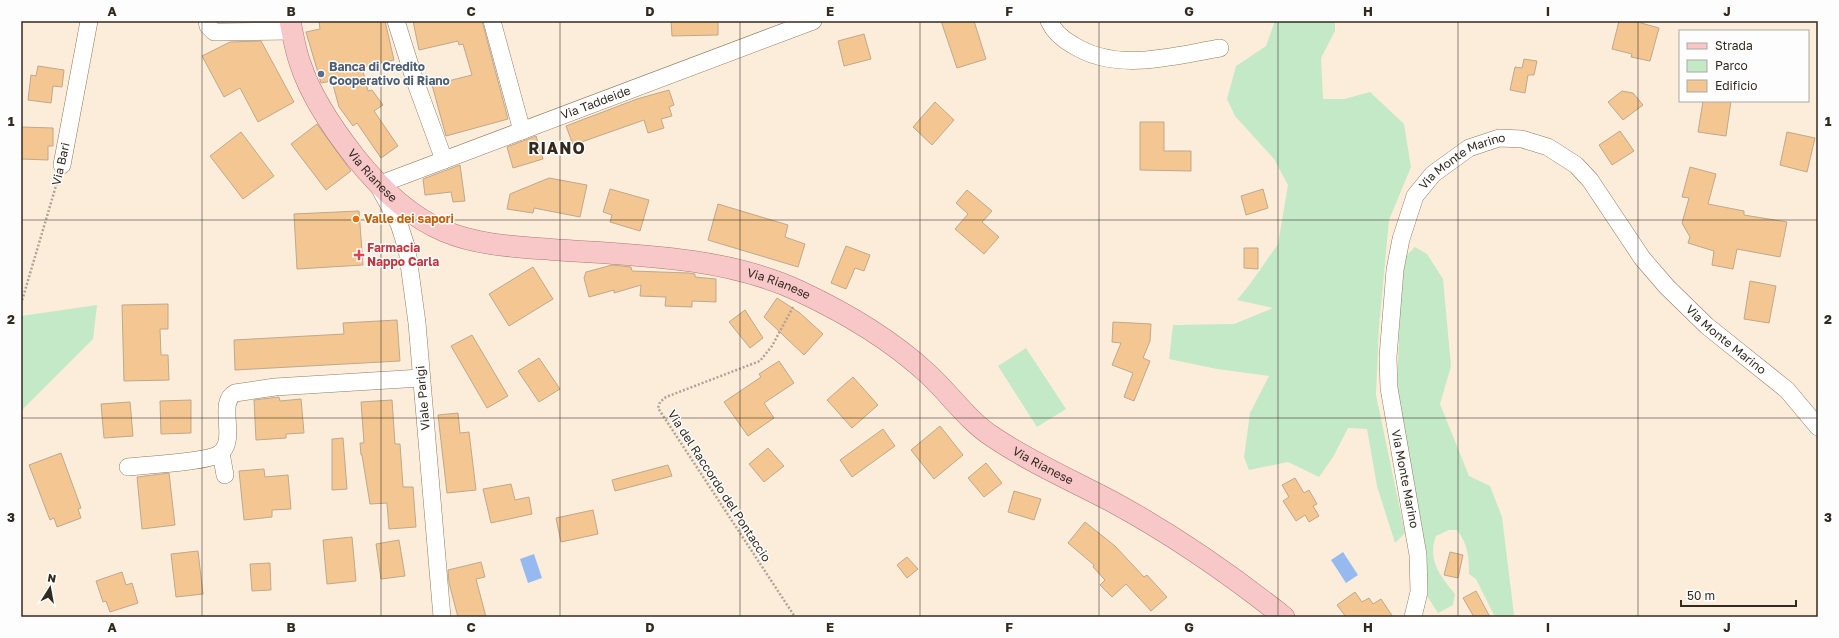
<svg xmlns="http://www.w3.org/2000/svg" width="1839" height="638" font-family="'Golos Text',sans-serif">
<rect width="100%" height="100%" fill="#fceddb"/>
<path fill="#c4e9c6" d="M1275 21H1335V31L1321 58 1323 99H1344L1370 92 1404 124 1411 167 1389 220 1379 327 1376 395 1405 533 1395 543 1377 486 1367 429 1348 428 1333 457 1319 477 1288 462 1249 470 1244 457 1250 413 1269 376 1217 369 1169 359 1173 325 1234 324 1273 308 1237 300 1250 284 1278 244 1288 185 1274 159 1235 116 1227 99 1236 66 1266 46Z
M1415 247 1427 254 1443 279 1451 366 1440 404 1469 476 1490 486 1502 517 1514 615 1495 617 1476 579 1469 574C1469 557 1468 544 1457 530H1449L1436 536C1427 560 1440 576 1455 594L1453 605 1438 613 1427 596 1419 511 1397 394 1400 309 1405 257Z
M97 305 93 339 21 411V316Z
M1026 348 1066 409 1037 427 998 366Z"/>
<path fill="#96baf0" d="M1343 552 1358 575 1346 583 1331 560Z
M534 554 542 578 528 583 520 559Z"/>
<path fill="#f4c691" stroke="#bfa88c" d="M319 21H385L394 60 362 67 368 91 372 90 383 105 374 111 398 146 381 158 357 123 353 126 339 107 332 81 321 83 306 32 320 29Z
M413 21H482L508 119 446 136 432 85 472 75 463 44 459 45 458 41 419 50Z
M671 21H718V35L672 36Z
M941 21H974L986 59 957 68Z
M1619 21H1641V23L1659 28 1650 61 1631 57 1632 54 1612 49Z
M864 34 871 59 844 66 838 41Z
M261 41 294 102 258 122 240 88 224 97 202 56 230 42Z
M1524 59 1537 61 1534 75H1528L1525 93 1510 90 1515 67 1522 68Z
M38 66 64 70 62 87 53 86 51 103 28 100 31 75 36 76Z
M669 90 674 105 669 107 672 116 661 119 664 128 648 133 644 120 573 145 566 126 637 99Z
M1622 91 1633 93 1643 105 1623 120 1608 102Z
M1703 101H1731L1726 136 1698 132Z
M935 102 954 120 932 145 913 127Z
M1140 122H1164V151H1191V171L1140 170Z
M317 124 351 171 326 190 291 144Z
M21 127 53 128V146H48V160L21 159Z
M1620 131 1634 151 1612 165 1599 145Z
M241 132 274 176 243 199 210 156Z
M1787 132 1815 138 1807 172 1780 165Z
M536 136 543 159 513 168 507 147Z
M460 165 465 201 453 202 451 192 425 195 423 179Z
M1690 167 1716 174 1708 204 1744 211V215L1787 222 1780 257 1737 249 1733 269 1712 265 1714 251 1688 243 1690 237 1682 223 1689 198 1682 197Z
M549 178 587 185 580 217 534 208 533 213 507 209 510 194Z
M610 189 649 200 640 231 610 222 612 215 603 212Z
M1263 189 1268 208 1246 215 1241 196Z
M967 190 992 211 982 222 999 237 984 254 955 229 968 214 956 203Z
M718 204 788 225 785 237 805 244 798 267 708 240Z
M359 211 363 265 297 269 294 214Z
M846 246 870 255 864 271 855 268 846 289 831 283Z
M1244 248H1258V269L1244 268Z
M612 265 631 267 632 271 689 273 695 274V277L716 279V302L692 301V307L665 306 666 297 640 296 641 285 614 293V290L589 297 584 278 586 272Z
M533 267 553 299 509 326 489 294Z
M1750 281 1776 286 1769 323 1744 319Z
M777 298 800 313 823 334 804 355 764 317Z
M168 304V329H160L161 355H168L169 380 124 381 122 305Z
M745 310 763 338 750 348 729 322Z
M397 320 400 361 235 370 234 340 344 334 343 323Z
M1113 322 1151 324 1150 341 1143 358 1150 361 1134 401 1124 397 1133 373 1112 365 1121 343 1112 342Z
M472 335 508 396 487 408 451 346Z
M539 358 560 389 539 402 518 371Z
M779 361 794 383 764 403 774 418 748 436 724 402 761 377 759 374Z
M853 377 878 405 852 428 827 400Z
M279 397 280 401 301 399 304 433 286 434V438L256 440 254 400Z
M191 400V433L161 434 160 401Z
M392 400 395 444H400L403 487H413L416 527 389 529 387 503 370 504 362 455H361L360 443H364L361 402Z
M130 402 133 436 104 438 101 404Z
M458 413 460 433 469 432 476 490 447 493 438 415Z
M940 426 963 455 934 479 911 450Z
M883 429 895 446 852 477 840 460Z
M343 438 347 489 332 490V439Z
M768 448 784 466 764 482 749 464Z
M61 453 81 508 78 509 81 518 57 527 54 518 50 520 29 465Z
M986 463 1002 483 984 497 968 478Z
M668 465 672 476 615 491 612 480Z
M264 469 265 477 288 475 291 509 272 510V517L244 520 239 471Z
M169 473 175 525 142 529 137 477Z
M1295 478 1304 493 1309 490 1317 504 1313 506 1319 516 1309 522 1305 515 1296 521 1283 501 1289 497 1282 485Z
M511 484 515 500 529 497 532 514 491 523 483 489Z
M1014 491 1041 499 1034 520 1008 512Z
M593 510 598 534 561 542 556 518Z
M1085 522 1115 546 1144 577 1147 575 1167 597 1151 611 1126 584 1112 597 1100 585 1105 580 1093 567 1094 565 1068 543Z
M352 537 356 581 327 584 323 540Z
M399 540 405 576 381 579 376 544Z
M198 551 203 594 176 597 171 554Z
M1450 552 1463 555 1458 578 1444 575Z
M907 557 918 569 907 578 897 565Z
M481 562 485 577 476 579 486 617H458L449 583 448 570Z
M270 563 271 590 252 591 250 564Z
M122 572 126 585 132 583 138 603 110 612 106 601 103 602 96 581Z
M1476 591 1490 617H1474L1463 598Z
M1355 592 1362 602 1369 598 1373 604 1381 599 1393 617H1346L1337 605Z"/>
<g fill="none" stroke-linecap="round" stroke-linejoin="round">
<g stroke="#917b60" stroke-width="18">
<g id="minor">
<path d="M207 21 208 26 214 32 292 31"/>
<path d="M396 21 414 78 444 160"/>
<path d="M492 21 522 131"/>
<path d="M1049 21C1054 32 1062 39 1073 45 1117 73 1172 56 1220 48"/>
<path d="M62 165 89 21"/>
<path d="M221 453 225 475"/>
<path d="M128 467C146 465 207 462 219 454 239 441 216 403 235 393L275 387 421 378"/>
<path id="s1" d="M442 617 417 323 407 249 399 224 378 185 813 21"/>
<path id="s2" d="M1413 617 1419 592 1418 555 1389 388 1388 357 1395 270 1401 239 1415 196 1433 174 1469 148 1499 138 1522 139 1548 147 1576 165 1590 180 1642 258 1667 287 1707 326 1787 390 1818 427"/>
</g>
</g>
<g stroke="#b07875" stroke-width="22">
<g id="major">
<path id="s3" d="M290 21C293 35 295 49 300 63 311 97 333 129 355 157 379 187 408 216 444 231 479 246 521 247 558 250 636 255 727 257 799 291 844 312 890 339 927 373 950 394 967 420 993 437 1030 462 1071 480 1111 501 1172 534 1230 574 1284 617"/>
</g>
</g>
<path stroke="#b0a394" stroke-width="2.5" stroke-dasharray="2 2" stroke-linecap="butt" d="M21 304 58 179
M793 307 772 346 760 361 666 397 660 402 658 408 795 617"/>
<use href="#minor" stroke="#fff" stroke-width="17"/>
<use href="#major" stroke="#f8c7c8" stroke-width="21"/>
</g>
<path fill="none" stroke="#332a1f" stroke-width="1" stroke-opacity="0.55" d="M202 21V617M381 21V617M560 21V617M740 21V617M920 21V617M1099 21V617M1278 21V617M1458 21V617M1638 21V617M21 220H1818M21 418H1818"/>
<circle fill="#5c6f8a" stroke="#fdfdfd" stroke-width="1.5" cx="321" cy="74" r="4"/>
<circle fill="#e8710a" stroke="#fdfdfd" stroke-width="1.5" cx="356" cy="219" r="4"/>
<path fill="#e0444e" stroke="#fdfdfd" stroke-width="1.5" d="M357 249h4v4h4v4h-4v4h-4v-4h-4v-4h4z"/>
<g text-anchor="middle" stroke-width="3" stroke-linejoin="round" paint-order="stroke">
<g font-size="12" font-weight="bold" fill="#4e5e75" stroke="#fdfdfd" text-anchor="start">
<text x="329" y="71">Banca di Credito<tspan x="329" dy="14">Cooperativo di Riano</tspan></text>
</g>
<g font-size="12" fill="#332a1f" stroke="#fdfdfd">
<text dy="4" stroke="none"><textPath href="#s1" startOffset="673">Via Taddeide</textPath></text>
<text transform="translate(61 164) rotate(-77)" y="4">Via Bari</text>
<text dy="4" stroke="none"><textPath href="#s2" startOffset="488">Via Monte Marino</textPath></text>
<text dy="4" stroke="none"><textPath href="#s3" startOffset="178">Via Rianese</textPath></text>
<text dy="4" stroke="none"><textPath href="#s3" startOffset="610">Via Rianese</textPath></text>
<text dy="4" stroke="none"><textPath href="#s2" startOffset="847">Via Monte Marino</textPath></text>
<text transform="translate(423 398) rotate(-95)" y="4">Viale Parigi</text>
<text dy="4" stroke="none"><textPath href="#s3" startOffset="934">Via Rianese</textPath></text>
<text transform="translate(1405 479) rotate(79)" y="4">Via Monte Marino</text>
<text transform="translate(719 486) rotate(57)" y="4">Via del Raccordo del Pontaccio</text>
</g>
<g font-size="12" font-weight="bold" fill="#c56008" stroke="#fdfdfd" text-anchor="start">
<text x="364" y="223">Valle dei sapori</text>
</g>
<g font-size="12" font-weight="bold" fill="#be3a42" stroke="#fdfdfd" text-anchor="start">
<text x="367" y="252">Farmacia<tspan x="367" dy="14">Nappo Carla</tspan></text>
</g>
<g font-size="16" font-weight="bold" letter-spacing="1" fill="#332a1f" stroke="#fdfdfd">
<text x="557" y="154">RIANO</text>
</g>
</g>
<rect width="1839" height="638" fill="none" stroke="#fdfdfd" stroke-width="44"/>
<rect x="1679" y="30" width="130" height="72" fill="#fdfdfd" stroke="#aca9a4"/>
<rect x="1687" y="43" width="20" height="6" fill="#f8c7c8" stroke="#aca9a4"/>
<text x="1715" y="50" font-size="12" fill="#332a1f">Strada</text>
<rect x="1687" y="60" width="20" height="12" fill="#c4e9c6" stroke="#aca9a4"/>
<text x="1715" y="70" font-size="12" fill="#332a1f">Parco</text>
<rect x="1687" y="80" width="20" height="12" fill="#f4c691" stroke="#aca9a4"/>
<text x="1715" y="90" font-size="12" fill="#332a1f">Edificio</text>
<g transform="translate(50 588) rotate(11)" stroke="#fdfdfd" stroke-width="3" paint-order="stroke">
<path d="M0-3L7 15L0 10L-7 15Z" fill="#332a1f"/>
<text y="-6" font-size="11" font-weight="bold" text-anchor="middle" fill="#332a1f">N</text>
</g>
<path d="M1681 600v6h115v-6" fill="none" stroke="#332a1f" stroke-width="2"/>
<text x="1687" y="600" font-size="12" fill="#332a1f" stroke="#fdfdfd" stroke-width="3" paint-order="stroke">50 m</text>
<rect x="22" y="22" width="1795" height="594" fill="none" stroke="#332a1f" stroke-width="1.5"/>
<g font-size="13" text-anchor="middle" font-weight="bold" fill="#332a1f">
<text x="112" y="16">A</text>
<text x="291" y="16">B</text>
<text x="471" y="16">C</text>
<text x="650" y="16">D</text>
<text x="830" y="16">E</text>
<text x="1009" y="16">F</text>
<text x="1189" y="16">G</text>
<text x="1368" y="16">H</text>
<text x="1548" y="16">I</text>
<text x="1727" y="16">J</text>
<text x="11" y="126">1</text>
<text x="1828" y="126">1</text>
<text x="11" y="324">2</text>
<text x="1828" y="324">2</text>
<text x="11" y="522">3</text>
<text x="1828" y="522">3</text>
<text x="112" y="632">A</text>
<text x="291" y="632">B</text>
<text x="471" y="632">C</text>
<text x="650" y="632">D</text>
<text x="830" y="632">E</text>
<text x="1009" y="632">F</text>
<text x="1189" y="632">G</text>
<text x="1368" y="632">H</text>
<text x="1548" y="632">I</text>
<text x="1727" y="632">J</text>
</g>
</svg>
